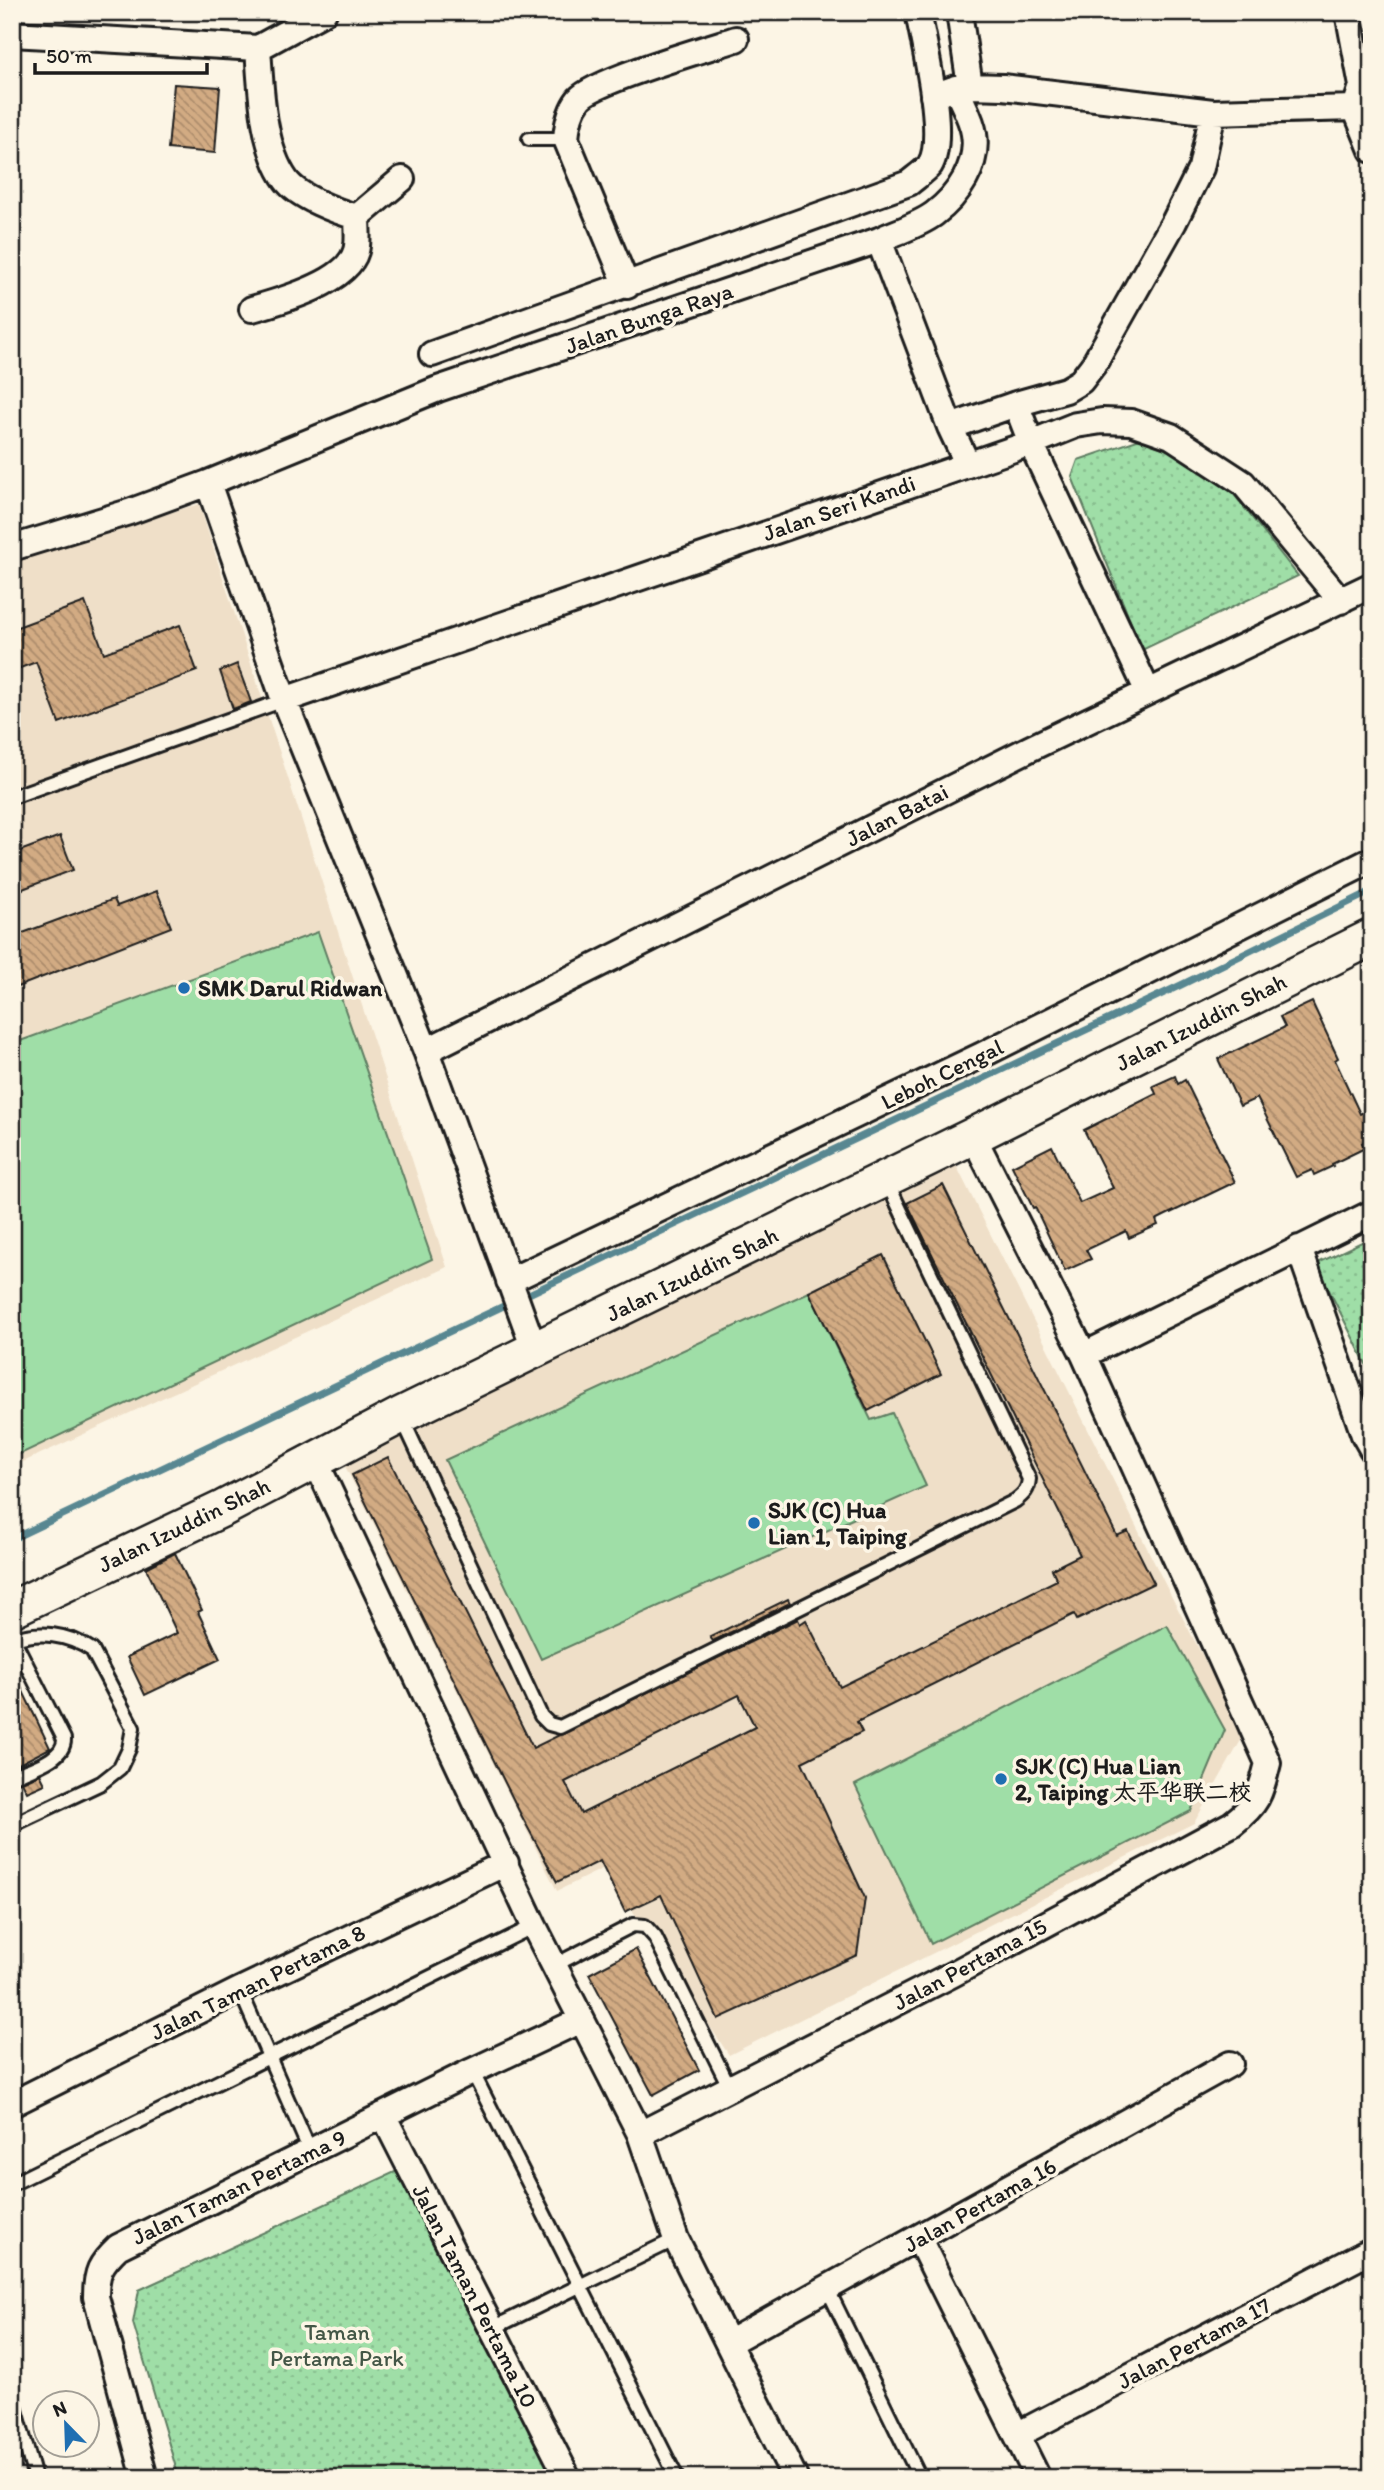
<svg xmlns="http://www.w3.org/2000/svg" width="1384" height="2490" font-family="Itim,'LXGW WenKai TC',sans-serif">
<defs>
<pattern id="park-dots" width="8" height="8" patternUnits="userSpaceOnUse" patternTransform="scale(1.75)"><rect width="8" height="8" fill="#9fdea7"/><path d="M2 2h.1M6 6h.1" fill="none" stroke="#88be8f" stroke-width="1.8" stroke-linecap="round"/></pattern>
<pattern id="building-back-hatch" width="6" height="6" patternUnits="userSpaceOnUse" patternTransform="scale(1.75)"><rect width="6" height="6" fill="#d2ab83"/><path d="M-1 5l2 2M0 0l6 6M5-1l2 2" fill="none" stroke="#aa8a6a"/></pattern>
</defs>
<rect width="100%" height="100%" fill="#fcf5e5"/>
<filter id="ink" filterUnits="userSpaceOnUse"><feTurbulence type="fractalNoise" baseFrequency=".0143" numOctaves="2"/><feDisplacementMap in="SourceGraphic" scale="14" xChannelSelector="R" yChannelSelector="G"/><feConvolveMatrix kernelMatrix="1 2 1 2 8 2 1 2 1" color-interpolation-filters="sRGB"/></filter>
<g filter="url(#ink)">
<path fill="#efdfc8" d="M199 504 447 1267 12 1467V560Z
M951 1155 1167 1588 1244 1735 1194 1823 729 2055 604 1868 557 1891 341 1458Z"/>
<path fill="#9fdea7" stroke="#5e7d62" stroke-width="2" d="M318 932 432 1259 12 1458V1044Z
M809 1292 871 1420 892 1413 926 1486 541 1659 445 1460Z
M1167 1625 1225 1730 1191 1811 931 1944 855 1785Z"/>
<path fill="url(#park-dots)" stroke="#5e7d62" stroke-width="2" d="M1140 439 1191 459 1228 487 1298 576 1142 650 1072 477 1078 460Z
M1372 1237V1376L1316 1264Z
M397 2171 556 2478H179L133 2323 139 2290Z"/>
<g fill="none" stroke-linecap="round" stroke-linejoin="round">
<path stroke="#588791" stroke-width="7" d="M12 1539 1181 985 1372 891"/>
</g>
<path fill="url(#building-back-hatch)" stroke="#1c1c1c" stroke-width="2" fill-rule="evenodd" d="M174 84 220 87 215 153 168 149Z
M85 602 104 653 180 625 197 671 59 723 36 662 12 671V629Z
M237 664 251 702 233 709 220 671Z
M60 836 73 870 12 893V854Z
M157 891 171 927 12 989V937L114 899 117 906Z
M1312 1002 1338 1058 1335 1060 1360 1114 1372 1108V1138L1362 1143 1365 1148 1332 1164 1333 1166 1314 1175 1312 1170 1296 1177 1257 1098 1240 1106 1218 1059 1285 1027 1280 1017Z
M1175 1076 1178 1084 1185 1080 1235 1182 1166 1215 1156 1220 1158 1225 1129 1238 1126 1231 1086 1250 1091 1259 1065 1271 1035 1207 1033 1208 1012 1166 1052 1146 1080 1203 1113 1188 1084 1130 1156 1094 1153 1086Z
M943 1185 1117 1536 1128 1531 1154 1583 1077 1620 1074 1614 857 1722 862 1732 802 1762 865 1898 857 1955 718 2019 661 1895 625 1912 600 1861 557 1882 520 1813 352 1475 388 1457 533 1748 798 1619 800 1624 806 1620 840 1687 1057 1580 1052 1569 1080 1555 907 1203ZM739 1695 755 1727 581 1814 565 1782Z
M883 1255 941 1374 868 1411 809 1292Z
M175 1553 202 1610 198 1612 220 1659 145 1695 127 1657 177 1633 146 1568Z
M788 1599 790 1603 713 1641 710 1637Z
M12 1668 50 1748 15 1766 12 1761Z
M40 1774 45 1784 27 1792 22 1782Z
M636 1949 699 2070 653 2095 589 1974Z"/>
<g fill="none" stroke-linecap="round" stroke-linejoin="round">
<g stroke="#1c1c1c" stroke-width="18">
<path id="service" d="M529 139H566
M12 797 284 700
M401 1416 541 1716 549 1724 560 1727 1015 1501C1024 1494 1028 1490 1029 1479L886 1180
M12 1636 64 1739C65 1760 28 1769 12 1777
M12 1640C39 1630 68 1634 92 1650L133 1728 129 1749 120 1768 101 1783 12 1825
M555 1965 633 1925 645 1926 655 1937 730 2088
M240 1990 310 2151
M472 2071 677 2478
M12 2184 534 1926
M828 2290 920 2478
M491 2329 676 2239
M12 2396 35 2478"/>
</g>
<g stroke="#1c1c1c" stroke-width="30">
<path id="minor" d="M959 12 970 86
M1348 12 1362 86 1355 108
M12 34 258 48 324 12
M258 48C261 88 262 147 286 180 298 197 338 212 357 217L402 179
M956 88 970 86 1003 87 1213 112 1355 108
M1355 108 1372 150
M879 240 950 427 967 463
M627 286 566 139C567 125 570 110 579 99 594 81 708 48 736 39
M252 309C280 301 347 283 356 251 359 241 357 228 357 217
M432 354 909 183C915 178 925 171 930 165 947 137 924 45 918 12
M1016 404 1031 443 1148 692
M950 427 1016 404 1066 390 1081 381 1094 364 1174 222 1201 168 1213 112
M208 483 284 700 426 1051 535 1351
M12 548 129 512 208 483 438 389 879 240C897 232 919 225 934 214 958 196 979 165 974 134 972 119 962 103 956 88L933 96
M284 700 1031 443 1076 425 1102 421 1131 422 1171 436 1243 483 1341 601
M426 1051 1029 749 1372 585
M1299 1248 1364 1435 1372 1449
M509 1281 982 1055 1372 860
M1084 1355 1372 1213
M315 1460 534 1926 640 2134 676 2239 795 2478
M12 2104 240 1990 506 1863
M383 2115 568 2478
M640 2134 953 1974 1232 1824C1258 1804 1260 1795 1268 1763L1084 1355 973 1136
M919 2239 1038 2478
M728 2343 1230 2064
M1017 2435 1372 2250
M145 2478 96 2297C96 2272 100 2264 118 2247L472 2071 581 2020"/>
</g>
<g stroke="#1c1c1c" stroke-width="40">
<path id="secondary" d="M12 1609 224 1508 401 1415 973 1136 1372 937"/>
</g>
<use href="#service" stroke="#fcf5e5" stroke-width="12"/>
<use href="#minor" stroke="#fcf5e5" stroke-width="24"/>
<use href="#secondary" stroke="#fcf5e5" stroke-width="35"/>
</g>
</g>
<g fill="#1f6fb2" stroke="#fcf5e5" stroke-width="2.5">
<circle cx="184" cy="988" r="7"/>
<circle cx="754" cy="1523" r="7"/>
<circle cx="1001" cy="1779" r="7"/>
</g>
<g text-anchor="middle" stroke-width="7" stroke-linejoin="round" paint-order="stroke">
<g font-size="23" fill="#1c1c1c" stroke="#fcf5e5">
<text transform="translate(649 318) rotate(-19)" y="8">Jalan Bunga Raya</text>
<text transform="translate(839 508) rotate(-19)" y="8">Jalan Seri Kandi</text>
<text transform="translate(897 815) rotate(-27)" y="8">Jalan Batai</text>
<text transform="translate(1201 1022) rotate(-27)" y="8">Jalan Izuddin Shah</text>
<text transform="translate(942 1074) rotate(-26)" y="8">Leboh Cengal</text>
<text transform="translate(692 1274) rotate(-26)" y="8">Jalan Izuddin Shah</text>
<text transform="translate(184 1525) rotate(-26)" y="8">Jalan Izuddin Shah</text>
<text transform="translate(970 1964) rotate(-28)" y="8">Jalan Pertama 15</text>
<text transform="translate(258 1982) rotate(-26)" y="8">Jalan Taman Pertama 8</text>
<text transform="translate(239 2187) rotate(-26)" y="8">Jalan Taman Pertama 9</text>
<text transform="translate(980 2205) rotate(-29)" y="8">Jalan Pertama 16</text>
<text transform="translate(475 2296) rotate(63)" y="8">Jalan Taman Pertama 10</text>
<text transform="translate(1194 2343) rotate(-28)" y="8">Jalan Pertama 17</text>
</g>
<g font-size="23" font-weight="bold" fill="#1c1c1c" stroke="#fcf5e5" text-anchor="start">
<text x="198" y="996">SMK Darul Ridwan</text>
<text x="768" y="1518">SJK (C) Hua<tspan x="768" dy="26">Lian 1, Taiping</tspan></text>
<text x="1015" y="1774">SJK (C) Hua Lian<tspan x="1015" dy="26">2, Taiping 太平华联二校</tspan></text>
</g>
<g font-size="23" fill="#435646" stroke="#fcf5e5">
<text x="337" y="2340">Taman<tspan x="337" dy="26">Pertama Park</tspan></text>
</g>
</g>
<rect width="1384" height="2490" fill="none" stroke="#fcf5e5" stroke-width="42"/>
<rect x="21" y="21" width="1342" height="2448" fill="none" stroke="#1c1c1c" stroke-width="2.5" filter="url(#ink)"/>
<g transform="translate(66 2424) rotate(337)"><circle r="33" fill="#fcf5e5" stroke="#a29e95" stroke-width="2"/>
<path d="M0-5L12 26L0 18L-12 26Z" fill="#1f6fb2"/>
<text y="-10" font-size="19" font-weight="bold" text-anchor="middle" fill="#1c1c1c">N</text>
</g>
<path d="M35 63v10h172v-10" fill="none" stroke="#1c1c1c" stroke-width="3.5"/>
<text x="46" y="63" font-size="21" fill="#1c1c1c" stroke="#fcf5e5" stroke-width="5" paint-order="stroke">50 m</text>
</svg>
